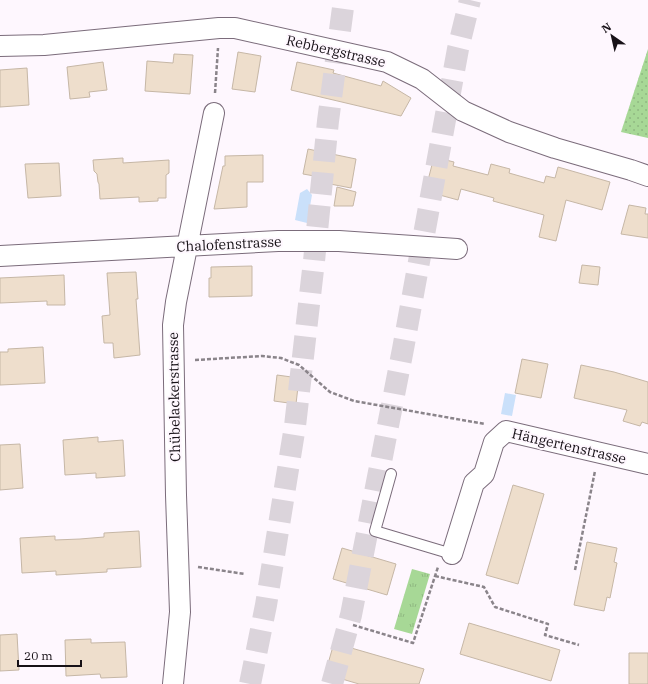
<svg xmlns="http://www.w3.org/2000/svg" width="648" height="684" font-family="'IBM Plex Serif',serif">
<defs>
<pattern id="park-tufts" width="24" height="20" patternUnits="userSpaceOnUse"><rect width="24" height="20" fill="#a7d896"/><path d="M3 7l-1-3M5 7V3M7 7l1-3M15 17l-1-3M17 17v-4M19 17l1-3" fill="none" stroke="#8fb881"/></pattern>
<pattern id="garden-dots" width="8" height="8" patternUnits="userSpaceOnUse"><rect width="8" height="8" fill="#a7d896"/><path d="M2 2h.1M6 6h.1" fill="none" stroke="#8fb881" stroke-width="1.8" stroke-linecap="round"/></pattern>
</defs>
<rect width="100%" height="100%" fill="#fef7fe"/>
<path fill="url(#park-tufts)" d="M412 569 430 574 412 634 394 629Z"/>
<path fill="url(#garden-dots)" d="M648 49V138L621 132Z"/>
<path fill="#cae0fa" d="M307 189 312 195 307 223 295 220 300 193Z
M505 393 516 395 512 416 501 414Z"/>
<path fill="#eedecc" stroke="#c6b7a6" d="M238 52 261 56 255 92 232 89Z
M174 54 193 55 190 94 145 91 147 61 173 63Z
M103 62 107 90 89 92 90 97 70 99 67 67Z
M297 62 334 70 333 73 381 86 383 81 411 98 401 116 291 90Z
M27 68 29 105 0 107V70Z
M308 149 356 159 351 188 325 183 326 178 303 174Z
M263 155V182H247V207L214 209 223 166H225V156Z
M434 157 454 162 453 166 488 175 491 164 510 169 509 173 544 183 546 176 555 178 558 167 610 182 602 210 566 200 556 241 539 237 544 215 493 201 494 198 461 189 458 200 436 194 437 191 426 188Z
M123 158V163L169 160V173L166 175V198H158V201L139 202V197L100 199 99 184 98 182 97 174 94 171 93 160Z
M59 163 61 196 28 198 25 164Z
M337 187 356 192 353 206H334Z
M629 205 646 208 645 214H648V238L621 234Z
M582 265 600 267 598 285 579 283Z
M252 266V296L209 297V278H211V267Z
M136 272 138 299H136L140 355 114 358 113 343H104L102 316 110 315 107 273Z
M64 275 65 305H47V301L0 303V278Z
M43 347 45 383 0 385V352H8V349Z
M522 359 548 364 541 398 515 393Z
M581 365 614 372 648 382V424L642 422 640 426 623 421 627 410 574 398Z
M277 375 299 378 296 404 274 401Z
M98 437V442L123 440 125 476 96 478V473L65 475 63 440Z
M20 444 23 488 0 490V445Z
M513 485 544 494 518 584 486 575Z
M139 531 141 567 107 569V572L56 575V571L22 573 20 538 55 536V540L80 539 104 537V533Z
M587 542 617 548 614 562 617 563 610 598 607 597 604 611 574 605Z
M342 548 396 564 387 595 333 579Z
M469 623 560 650 551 681 460 654Z
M17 634 19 670 0 671V635Z
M91 639V643L125 642 127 677 101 678 100 674 66 676 65 640Z
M334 643 424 669 419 684H359L325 674Z
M629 653H648V684H629Z"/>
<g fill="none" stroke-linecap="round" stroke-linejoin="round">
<path stroke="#dbd4db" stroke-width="22" stroke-dasharray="22 11" stroke-linecap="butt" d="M250 684 266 605 295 426 314 261 328 121 344 0
M332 684 351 615 403 349 458 49 470 0"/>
<g stroke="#7b6c7b" stroke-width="12">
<path id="lane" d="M391 474 375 531 452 554"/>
</g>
<g stroke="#7b6c7b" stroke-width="22">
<path id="street" d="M0 46 44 45 219 28H235L387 62 422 79 463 111 509 132 555 148 631 170 648 176
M0 256 278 241H339L457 249
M452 554 474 483 484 474 494 442 506 431 648 464
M173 684 180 612 176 495 173 325 176 302 214 113"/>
</g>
<path stroke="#8a848a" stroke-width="2.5" stroke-dasharray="4 2" stroke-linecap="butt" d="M215 93 218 48
M195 360 262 356 281 358 299 365 330 392 354 401 485 424
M198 567 245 574
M575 570 595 471
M435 576 484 587 495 607 548 624 545 635 579 645
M353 625 413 643 438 567"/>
<use href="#lane" stroke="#fff" stroke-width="10"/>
<use href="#street" stroke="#fff" stroke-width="20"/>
</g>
<g text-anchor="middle" stroke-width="4" stroke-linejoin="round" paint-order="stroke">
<g font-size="14" fill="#171117" stroke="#fef7fe">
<text transform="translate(336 51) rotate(13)" y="5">Rebbergstrasse</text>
<text transform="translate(229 244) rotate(-3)" y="5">Chalofenstrasse</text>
<text transform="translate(174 397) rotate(-91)" y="5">Chübelackerstrasse</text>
<text transform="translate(569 446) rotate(13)" y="5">Hängertenstrasse</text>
</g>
</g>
<g transform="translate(612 36) rotate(326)" stroke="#fef7fe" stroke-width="3" paint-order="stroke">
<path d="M0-3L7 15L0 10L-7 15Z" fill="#171117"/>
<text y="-6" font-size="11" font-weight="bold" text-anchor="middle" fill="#171117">N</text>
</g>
<path d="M18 660v6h63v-6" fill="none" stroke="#171117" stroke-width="2"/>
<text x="24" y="660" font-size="12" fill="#171117" stroke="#fef7fe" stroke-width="3" paint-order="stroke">20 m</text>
</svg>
